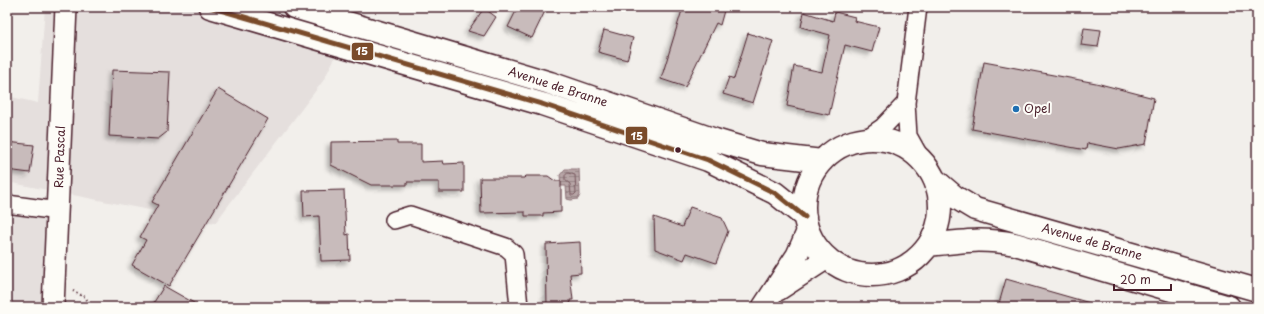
<svg xmlns="http://www.w3.org/2000/svg" width="1264" height="314" font-family="'Playpen Sans',sans-serif">
<defs>
<pattern id="water-rules" width="6" height="5" patternUnits="userSpaceOnUse"><rect width="6" height="5" fill="#b7a5a6"/><path d="M0 2.5h6" fill="none" stroke="#978687"/></pattern>
<filter id="shadow"><feDropShadow dx="-3.5" dy="3.5" stdDeviation="2" flood-color="#0004"/></filter>
</defs>
<rect width="100%" height="100%" fill="#f2efeb"/>
<filter id="ink" filterUnits="userSpaceOnUse"><feTurbulence type="fractalNoise" baseFrequency=".025" numOctaves="2"/><feDisplacementMap in="SourceGraphic" scale="8" xChannelSelector="R" yChannelSelector="G"/><feConvolveMatrix kernelMatrix="1 2 1 2 8 2 1 2 1" color-interpolation-filters="sRGB"/></filter>
<g filter="url(#ink)">
<path fill="#e5dfdd" d="M45 7H361L323 81 215 223 7 182V96L38 103Z
M7 199 58 211 52 307H7Z"/>
<path fill="url(#water-rules)" stroke="#8b6f75" d="M565 169H579L580 195 578 199 571 200 567 199 566 186H561L560 175Z"/>
<g fill="none" stroke-linecap="round" stroke-linejoin="round">
<path stroke="#76555c" stroke-width="1" d="M568 173 575 175 576 193 574 195H571L570 184 565 180V176Z"/>
</g>
<path fill="#c8bbbb" stroke="#4a1f2b" filter="url(#shadow)" d="M518 7H547L532 38 508 27Z
M683 7H725L720 25 716 23 685 87 661 79Z
M484 8 496 17 484 36 468 31Z
M804 12 833 21 835 12 855 17 854 21 879 27 872 52 845 45 829 115 787 106 794 66 822 72 830 35 801 27Z
M1084 28 1101 30 1098 47 1081 45Z
M604 30 633 38 627 60 598 52Z
M748 33 773 41 753 103 723 94 729 77 734 79Z
M984 62 1096 83 1154 98 1146 144 1119 149 1087 143 1086 150 972 129Z
M112 70 170 72 167 132 158 139 109 136Z
M218 89 268 119 169 286 132 265 146 240 140 237 158 205 152 202Z
M397 141V144H421V162L443 161 444 164 464 163V192H439V182H407V185H371L331 165V142Z
M7 142 34 145 30 173 7 170Z
M526 176H548L555 181H561V212L543 213V216H525V212L481 213 480 178H524Z
M344 190 346 235 349 234 350 260 321 261 319 216 304 217 303 191Z
M690 207 722 218 728 231 716 263 687 253 684 260 655 249 654 217 682 227Z
M580 242 581 273 570 274 573 300H570L571 307H547L546 244Z
M1006 279 1090 303V307H998Z
M164 286 201 307H151Z"/>
<g fill="none" stroke-linecap="round" stroke-linejoin="round">
<g stroke="#4a1f2b" stroke-width="20">
<path id="minor" d="M918 7 906 103 908 136 922 161
M864 140 883 127 906 103
M7 204 58 211
M394 220 410 215 506 247 514 254 519 307"/>
</g>
<g stroke="#4a1f2b" stroke-width="24">
<path id="tertiary" d="M778 290 827 258
M53 307 66 7
M763 307 797 255 808 230"/>
</g>
<g stroke="#4a1f2b" stroke-width="25">
<path id="primary" d="M210 7 542 104 708 160 775 193 805 217
M294 7 550 83 715 140 762 154 822 161
M804 207a68 68 0 1 1 136 0a68 68 0 1 1-136 0Z
M935 180 955 197 975 209 1257 290
M929 245C963 241 981 238 1015 244L1229 307"/>
</g>
<path stroke="#4a1f2b" stroke-width="2.5" stroke-dasharray="1 3" stroke-linecap="butt" d="M73 291 85 297 92 307"/>
<use href="#minor" stroke="#fdfcf7" stroke-width="17"/>
<use href="#tertiary" stroke="#fdfcf7" stroke-width="21"/>
<use href="#primary" stroke="#fdfcf7" stroke-width="22"/>
<g stroke="#fdfcf7" stroke-width="8">
<path id="bus-1" d="M210 7 542 104 708 160 775 193 805 217"/>
</g>
<use href="#bus-1" stroke="#7a4b2a" stroke-width="5"/>
</g>
</g>
<circle fill="#1f6fb2" stroke="#fdfcf7" stroke-width="1.5" cx="1016" cy="109" r="4"/>
<circle fill="#4a1f2b" stroke="#fdfcf7" stroke-width="1.5" cx="678" cy="150" r="3.5"/>
<g text-anchor="middle" stroke-width="4" stroke-linejoin="round" paint-order="stroke">
<g font-size="12" fill="#4a1f2b" stroke="#fdfcf7">
<text transform="translate(558 87) rotate(18)" y="4">Avenue de Branne</text>
<text transform="translate(60 157) rotate(-88)" y="4">Rue Pascal</text>
<text transform="translate(1092 242) rotate(16)" y="4">Avenue de Branne</text>
</g>
<g font-size="12" fill="#4a1f2b" stroke="#fdfcf7" text-anchor="start">
<text x="1024" y="113">Opel</text>
</g>
</g>
<g stroke="#fdfcf7" stroke-width="1.5">
<rect x="351" y="42" width="23" height="19" rx="4" fill="#7a4b2a"/>
<rect x="625" y="126" width="23" height="19" rx="4" fill="#7a4b2a"/>
</g>
<g font-size="11" text-anchor="middle" font-weight="bold" fill="#fff">
<text x="362" y="55">15</text>
<text x="637" y="140">15</text>
</g>
<rect width="1264" height="314" fill="none" stroke="#fdfcf7" stroke-width="24"/>
<rect x="12" y="12" width="1240" height="290" fill="none" stroke="#4a1f2b" stroke-width="1.5" filter="url(#ink)"/>
<path d="M1114 284v6h57v-6" fill="none" stroke="#4a1f2b" stroke-width="2"/>
<text x="1120" y="284" font-size="12" fill="#4a1f2b" stroke="#fdfcf7" stroke-width="3" paint-order="stroke">20 m</text>
</svg>
